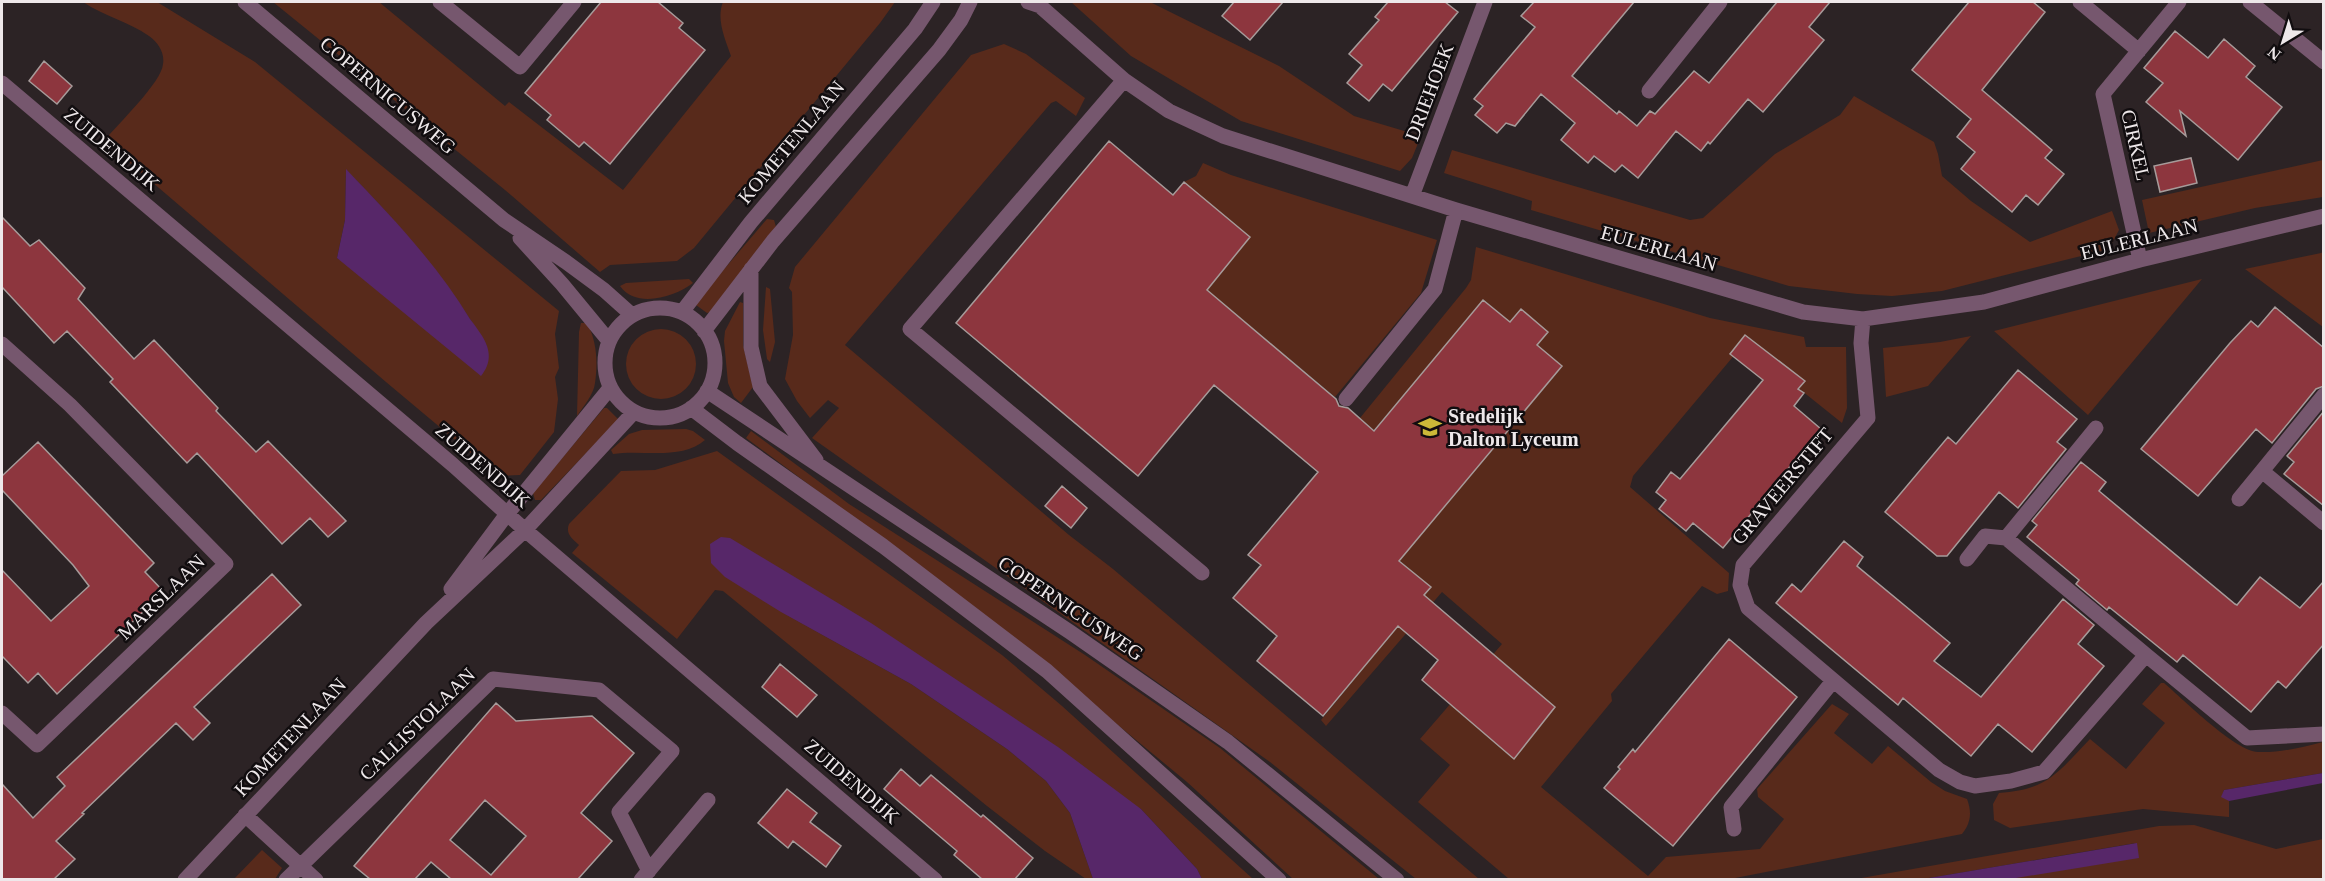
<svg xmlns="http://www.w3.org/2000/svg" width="2325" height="881" font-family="Georgia,serif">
<rect width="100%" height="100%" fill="#2c2325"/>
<path fill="#582a1b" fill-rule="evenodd" d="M83 2H157L255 62 559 311 555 334 559 368 555 377 558 399 554 432 520 475 500 476 491 470 386 382 104 141C117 125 162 82 163 64 165 53 158 42 149 36 129 22 104 16 83 2ZM346 170C401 225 446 279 487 346L337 258 345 220Z
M273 2H379L505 106 509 102 623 190 731 56C725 39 716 19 723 2H895L880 23 694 248 677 261 610 265 600 272 505 190Z
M1071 2H1150L1279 66 1354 116 1421 136 1412 158 1400 171 1241 121 1131 56Z
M1004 44 1026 54 1085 98 1076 116 1056 101 1051 103 845 345 1069 535 1113 569 1479 879H1416L1270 762 812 438 839 408 828 400 810 418 797 401 785 379 793 335 792 292 789 288 795 267 971 55Z
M1854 96 1934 142 1938 154 1942 176 1971 201 2030 242 2112 211 2119 230 2109 249 1942 291 1892 296 1857 294 1789 286 1531 210 1532 201 1444 173 1452 150 1690 220 1703 218 1775 154 1840 115Z
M2323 160V197L2255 208 2149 233 2142 200Z
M1203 163 1231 175 1437 240 1421 293 1335 397 1207 290 1250 237 1184 182 1196 176Z
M767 219 774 220 776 227 710 312 707 313 696 305V302Z
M1476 247 1710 318 1804 337 1806 347H1846L1847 408 1842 423 1772 367 1742 346 1633 476 1630 487 1729 573 1728 591 1717 594 1702 586 1611 694 1612 701 1541 787 1648 876 1666 857 1760 849 1784 819 1758 797 1757 789 1832 704 1849 714 1834 733 1872 764 1888 746 1931 782 1945 791 1967 799C1972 812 1971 823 1962 834L1730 879H1509L1418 802 1450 765 1420 739 1502 644 1442 592 1326 726 1321 720 1430 587 1399 560 1562 367 1536 345 1547 332 1521 309 1510 322 1484 300 1374 430 1360 418 1466 288 1471 280Z
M2323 252V327L2245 269 2321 253Z
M689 279 693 283C675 297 636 309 620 286L626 283Z
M2202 279 2088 415 1994 331Z
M766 287 770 289 775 342 770 362 767 359 763 330Z
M740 302 743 303V345L753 387 741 403 734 397 728 383 724 341 725 331Z
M581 323H587C597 341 598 363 595 383 594 394 583 407 577 416L579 332Z
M626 364a35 35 0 1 1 70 0a35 35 0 1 1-70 0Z
M1971 336 1928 386 1886 397 1883 348 1940 342Z
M604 408H607L618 419 616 422 541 500H535L533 493Z
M686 429 693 431 705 440C681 461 642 449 613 454L611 450 629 434 642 430Z
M751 431 849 504 1085 655 1220 748 1379 879H1293L1187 782 981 612 746 438Z
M717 451 1002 655 1062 706 1253 879H1202L1197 869 1141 809 781 612 911 684 1007 749 1046 781 1070 813 1093 879H1086L1045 851 987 806 723 591 715 590 677 639 572 553 579 545C573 539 565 534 569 524L621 471 655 470Z
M2161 683H2164C2184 700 2235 751 2258 752 2280 753 2303 747 2323 742V773L2224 790 2222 796 2229 801V817L2143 809 2010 828 1994 820 1993 804 1999 793C2048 790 2058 772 2090 739L2126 769 2165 723 2142 704Z
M2194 825 2276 849 2323 839V879H2010L2136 843 1923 879 1850 880 2159 826Z
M262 850 282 868 275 879H234Z"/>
<path fill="#572769" d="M346 169C391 216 436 263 470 319 476 327 484 337 487 346 491 358 488 367 481 376L337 258 345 220Z
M721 537 730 538 871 623 1058 747 1141 809 1197 869 1202 879H1093L1070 813 1046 781 1007 749 911 684 781 612 725 577 711 563 710 544Z
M2323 773V783L2229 801 2221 797 2224 790Z
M2137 843 2139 858 2010 879H1923Z"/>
<path fill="#8d363e" stroke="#a79b9a" stroke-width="1.5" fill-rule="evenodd" d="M601 2H658L683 23 679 28 705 50 610 164 584 142 579 147 547 120 551 115 525 93Z
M1234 2H1283L1250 40 1222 16Z
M1388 2H1445L1458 12 1392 91 1383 84 1369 101 1347 83 1362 65 1349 54 1379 20 1375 17Z
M1534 2H1634L1572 76 1617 114 1619 111 1637 126 1650 111 1655 114 1694 71 1709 83 1777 2H1830L1809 27 1824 40 1763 112 1748 99 1710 144 1708 142 1701 151 1676 131 1638 178 1622 165 1615 172 1594 156 1588 163 1561 140 1575 123 1541 94 1515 126 1506 123 1497 133 1475 115 1483 106 1474 99 1535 27 1521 16Z
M1969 2H2033L2045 12 1982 90 2052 150 2045 158 2064 174 2038 205 2026 195 2012 212 1961 169 1975 152 1957 137 1971 119 1912 70Z
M2175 31 2208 58 2224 39 2255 66 2246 77 2282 107 2238 160 2180 111 2186 136 2146 102 2163 83 2144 68Z
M44 61 72 86 57 104 29 81Z
M1109 141 1173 195 1184 182 1250 237 1207 290 1336 399 1339 406 1348 408 1374 431 1483 300 1510 322 1521 309 1548 332 1537 345 1562 366 1399 561 1431 587 1424 595 1555 707 1514 759 1422 680 1438 660 1398 626 1323 716 1257 661 1277 636 1233 598 1261 565 1248 555 1318 472 1214 385 1138 476 956 323Z
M2191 158 2197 183 2160 192 2154 166Z
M2 217 30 246 39 240 85 288 78 299 134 359 154 340 218 408 216 411 256 452 268 441 346 521 328 537 310 518 282 544 197 453 187 463 110 382 113 379 67 331 54 343 2 287Z
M2275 307 2324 348V386L2316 389 2272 443 2256 429 2198 496 2141 449 2230 343 2251 321 2258 327Z
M1745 335 1805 381 1798 389 1804 393 1794 406 1821 429 1723 548 1693 523 1686 531 1659 509 1666 500 1656 492 1671 472 1680 479 1763 380 1730 354Z
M2018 370 2077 419 2057 442 2066 449 2018 508 1999 492 1947 556H1937L1885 512 1948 437 1956 444Z
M2324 411V506L2284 474 2294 462 2287 456Z
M38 442 154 563 145 572 164 592 57 694 38 673 28 683 2 656V570L51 621 89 586 73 565 2 490V476Z
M2081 462 2106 482 2099 491 2235 604 2237 605 2260 577 2300 608 2324 581V644L2286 688 2278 681 2251 712 2183 655 2177 662 2109 607 2107 610 2076 584 2079 580 2027 537 2037 525 2032 521Z
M1062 486 1087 508 1071 528 1045 506Z
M1844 541 1863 557 1857 566 1950 643 1934 661 1981 697 2063 599 2094 625 2078 644 2104 666 2032 752 1998 724 1971 756 1903 698 1898 705 1776 603 1792 584 1801 592Z
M272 574 301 605 194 707 210 723 193 740 176 723 82 813 84 814 56 841 75 859 54 879H2V784L33 818 65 786 57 777Z
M1729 639 1797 697 1673 846 1604 788 1620 769 1618 767 1633 749 1635 752Z
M780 664 817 695 797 717 762 687Z
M496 703 516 721 592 716 634 753 581 813 612 841 578 879H451L431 862 415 879H370L354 866ZM485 800 526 836 491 875 450 840Z
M901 769 920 786 931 775 981 817 983 815 1033 858 1015 879H982L954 855 957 851 884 789Z
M787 789 817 813 810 822 841 846 826 867 793 841 788 848 758 823Z"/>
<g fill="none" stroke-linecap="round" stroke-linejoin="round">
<path stroke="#76576e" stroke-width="15" d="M245 2 504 220 566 262 604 290 632 315
M440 2 520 67 574 2
M1028 2 1040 6 1124 80 1169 111 1223 136 1456 210 1803 312 1863 319 1984 302 2140 260 2324 216
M2080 2 2139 51
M2250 2 2324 62
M1124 80 910 329 1202 573
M2 83 453 465 525 530 935 880
M1649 91 1720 2
M1412 196 1485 2
M520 238 562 284 609 341
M2140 260 2103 94 2179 2
M751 269V347L760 386 816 460
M605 363a55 55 0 1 1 110 0a55 55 0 1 1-110 0Z
M682 312 751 222 915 29 933 2
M1863 319 1861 343 1868 418 1743 565 1740 585 1748 608 1939 770 1960 782 1975 786 2011 781 2044 772 2146 655 2247 738 2324 734
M704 331 773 241 939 50 961 20 970 2
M2 344 70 405 226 564 37 745 2 713
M707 391 1070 632 1228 742 1397 880
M2324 395 2262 471 2324 523
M1346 399 1435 289 1456 210
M691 408 737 443 883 546 1047 671 1279 880
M2096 428 2006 538 2146 655
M2239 499 2262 471
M1967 559 1985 536 2006 538
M451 589 507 514 610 388
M245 815 316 880
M1734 829 1731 807 1833 681
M185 880 426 623 525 530 634 412
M286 880 493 679 599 690 672 751 619 812 649 871
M641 880 708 800"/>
</g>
<defs>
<g id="school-bare" transform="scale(1.8)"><path d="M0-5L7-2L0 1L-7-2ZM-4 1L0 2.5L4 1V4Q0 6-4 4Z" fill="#ccb938" stroke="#110d0f" stroke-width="2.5" paint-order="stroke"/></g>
</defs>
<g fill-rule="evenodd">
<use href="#school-bare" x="1430" y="427"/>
</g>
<g text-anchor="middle" stroke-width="5" stroke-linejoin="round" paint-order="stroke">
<g font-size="20" fill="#eee8ea" stroke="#110d0f">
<text transform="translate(1429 92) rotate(-69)" y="7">DRIEHOEK</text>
<text transform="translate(388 95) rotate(40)" y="7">COPERNICUSWEG</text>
<text transform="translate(791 142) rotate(-50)" y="7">KOMETENLAAN</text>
<text transform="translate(2136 145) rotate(77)" y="7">CIRKEL</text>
<text transform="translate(112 149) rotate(40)" y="7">ZUIDENDIJK</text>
<text transform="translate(2139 239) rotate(-14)" y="7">EULERLAAN</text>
<text transform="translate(1659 248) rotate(16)" y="7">EULERLAAN</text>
<text transform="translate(483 465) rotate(41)" y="7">ZUIDENDIJK</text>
<text transform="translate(1782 486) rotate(-50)" y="7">GRAVEERSTIFT</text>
<text transform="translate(161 597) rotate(-44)" y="7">MARSLAAN</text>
<text transform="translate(1071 608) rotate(34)" y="7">COPERNICUSWEG</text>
<text transform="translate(417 724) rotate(-44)" y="7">CALLISTOLAAN</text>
<text transform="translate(290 737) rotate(-47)" y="7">KOMETENLAAN</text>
<text transform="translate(852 781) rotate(41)" y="7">ZUIDENDIJK</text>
</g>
<g font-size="20" font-weight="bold" fill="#eee8ea" stroke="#110d0f" text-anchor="start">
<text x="1448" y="423">Stedelijk<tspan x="1448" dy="23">Dalton Lyceum</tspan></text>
</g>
</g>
<rect width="2325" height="881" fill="none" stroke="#eee8ea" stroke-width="6"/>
<g transform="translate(2283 42) rotate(218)" stroke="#110d0f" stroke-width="4.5" paint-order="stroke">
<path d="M0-4.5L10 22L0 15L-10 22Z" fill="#eee8ea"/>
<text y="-9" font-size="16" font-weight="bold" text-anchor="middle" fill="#eee8ea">N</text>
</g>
</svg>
